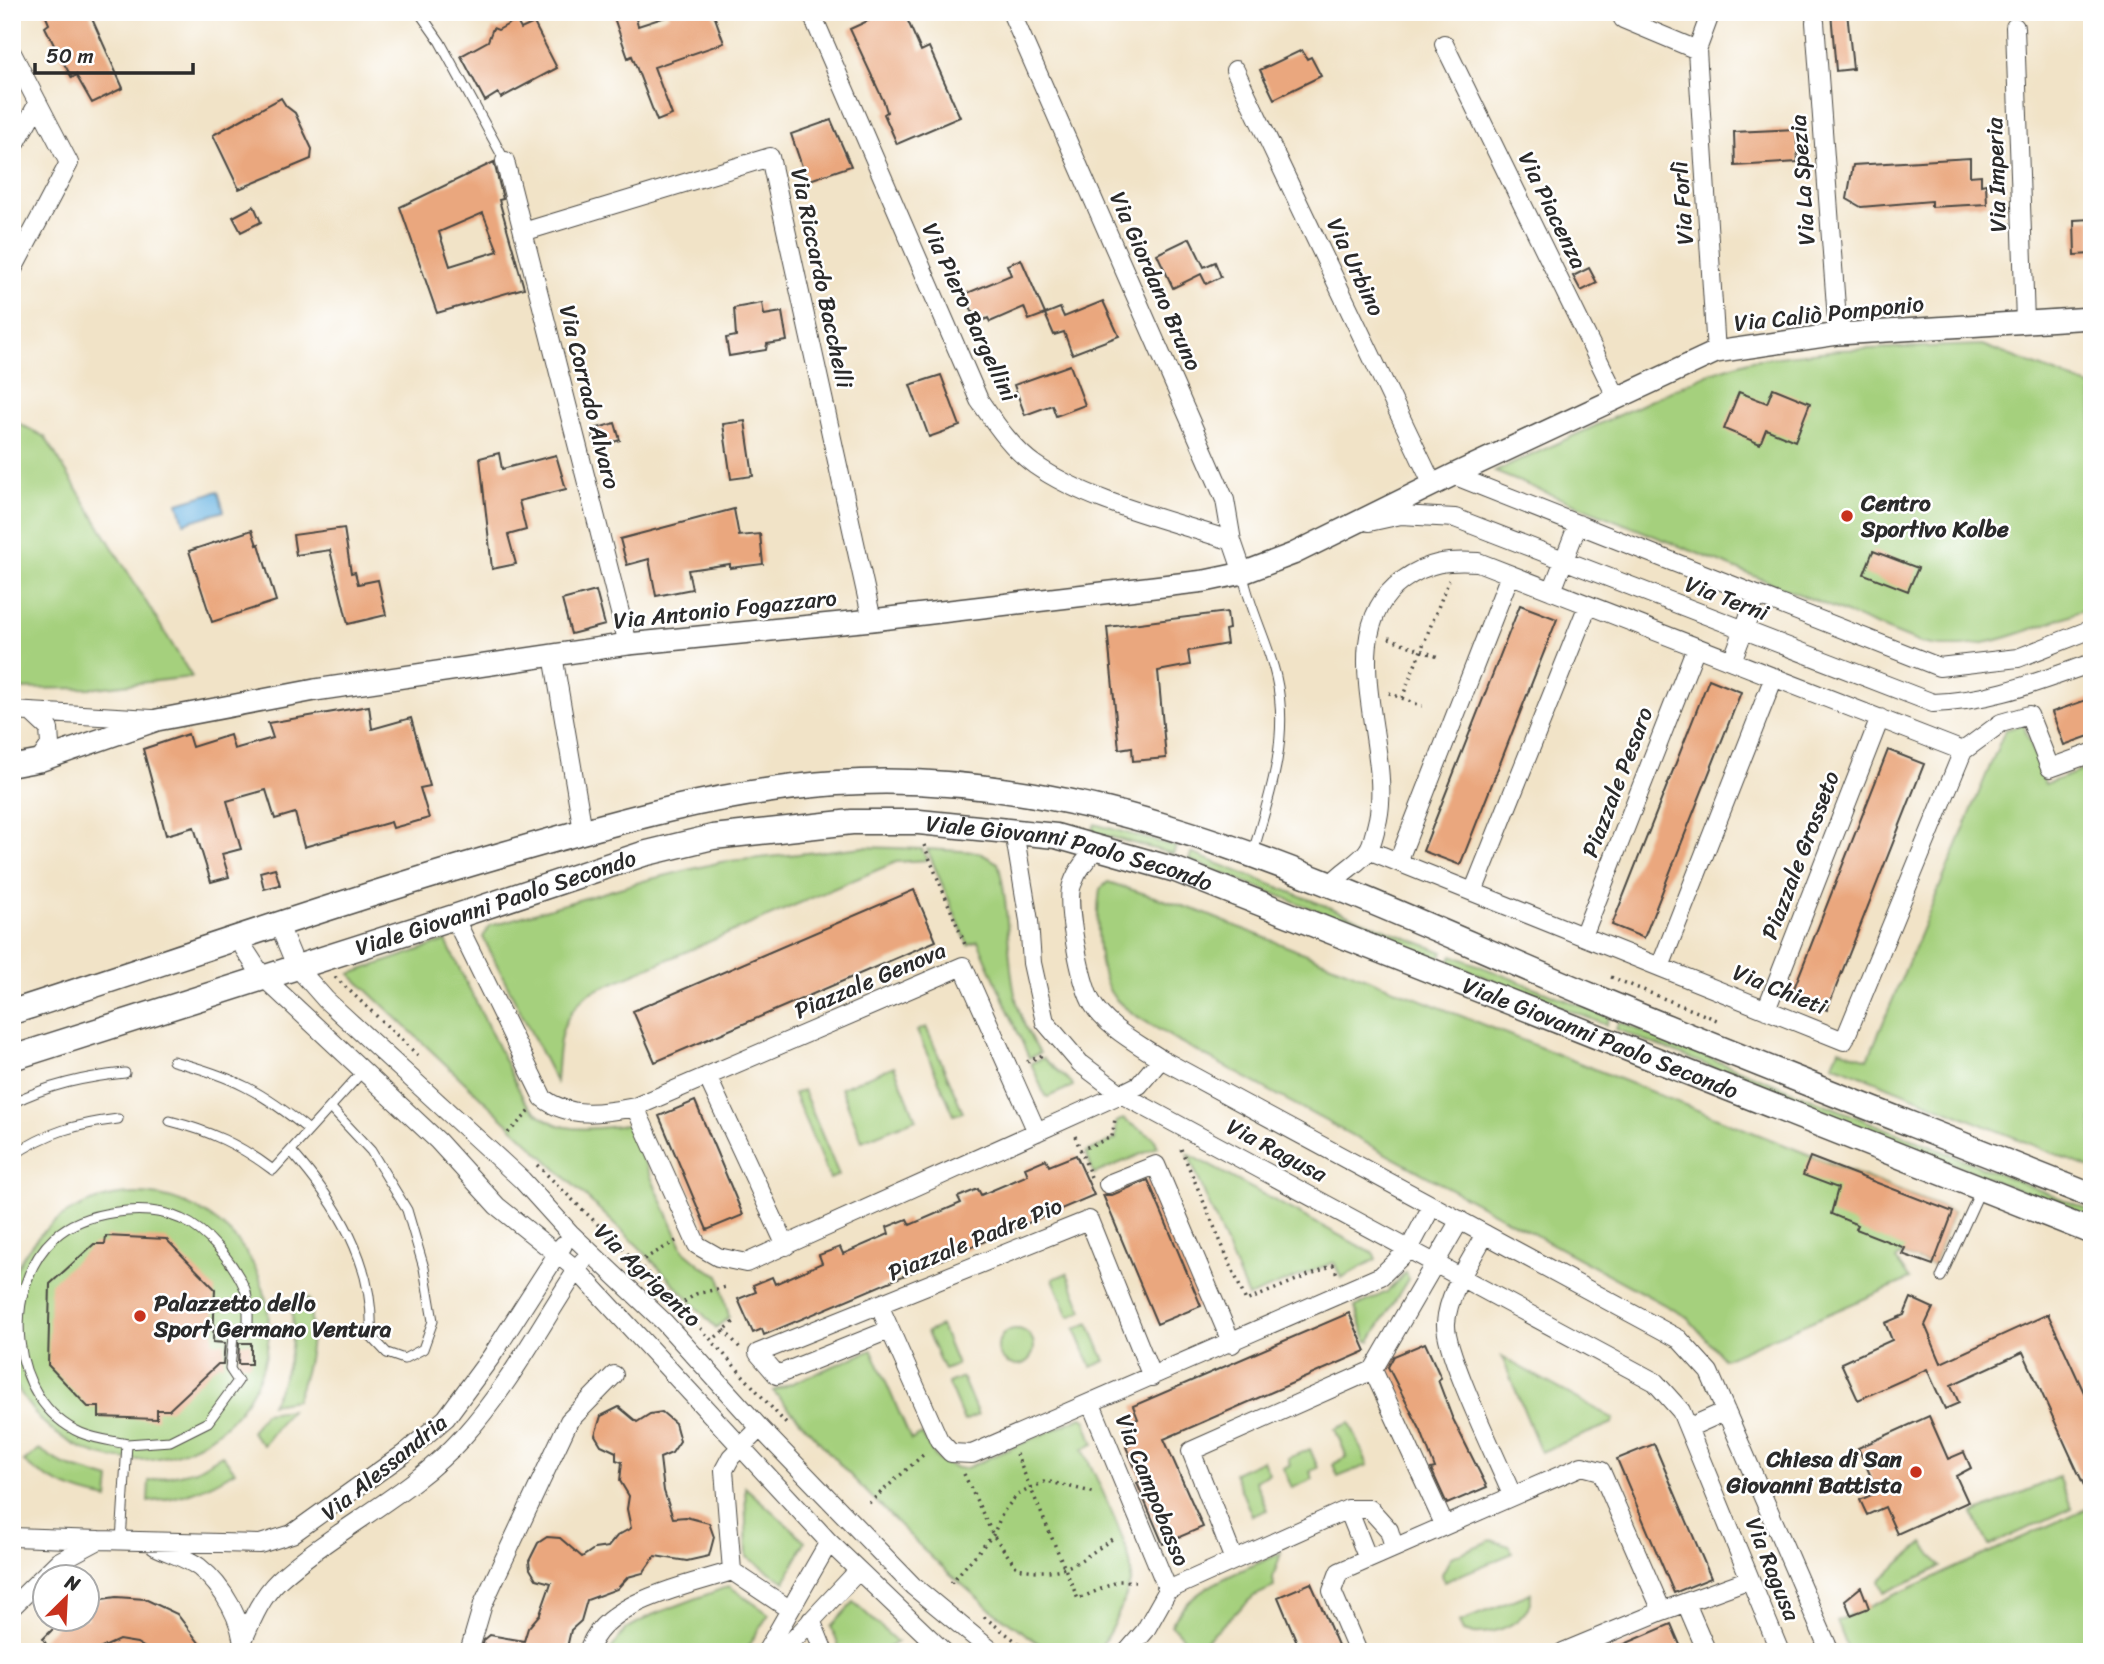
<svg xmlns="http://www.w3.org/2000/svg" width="2104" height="1664" font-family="Sriracha,sans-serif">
<rect width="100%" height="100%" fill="#fff"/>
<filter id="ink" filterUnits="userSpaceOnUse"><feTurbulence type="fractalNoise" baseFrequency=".0143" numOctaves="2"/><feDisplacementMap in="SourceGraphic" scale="14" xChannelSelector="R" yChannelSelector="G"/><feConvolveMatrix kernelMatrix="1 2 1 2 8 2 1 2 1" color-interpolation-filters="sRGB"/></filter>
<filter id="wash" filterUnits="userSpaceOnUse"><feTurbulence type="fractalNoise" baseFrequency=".00686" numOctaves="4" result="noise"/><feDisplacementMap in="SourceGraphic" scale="28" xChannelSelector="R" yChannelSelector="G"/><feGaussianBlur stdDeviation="1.57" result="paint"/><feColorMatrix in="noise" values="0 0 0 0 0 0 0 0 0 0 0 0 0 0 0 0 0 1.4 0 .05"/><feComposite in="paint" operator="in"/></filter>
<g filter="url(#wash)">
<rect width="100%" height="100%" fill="#f1e3c7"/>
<path fill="#a5d07d" stroke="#687e54" stroke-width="2" d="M1982 345 2092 387V607C2036 626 1977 658 1918 642L1495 472 1710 373 1752 360 1838 350Z
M12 420 45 437 192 677 96 688 12 689Z
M2023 724 2045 784 2092 767V1169L1833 1064 1839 1049 1868 1059 2005 730Z
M1095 824 1176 847 1173 854 1092 832Z
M864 847 922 849 927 860 896 862 589 993C557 1020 559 1043 556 1082L483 937 489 926 647 880 721 862Z
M927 849 978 852 998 863C1016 927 998 994 1040 1053L1029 1058 978 941 968 945Z
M1191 853 1443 952 1440 959 1189 860Z
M1108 882 1198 911 1953 1212 1933 1265 1902 1254 1896 1260 1910 1279 1724 1359 1687 1317 1176 1040C1156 1027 1128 1014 1113 996 1096 974 1096 915 1100 889Z
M446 941 524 1100C556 1137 584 1129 628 1125L684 1251 703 1267 719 1275 729 1317 716 1328 638 1246 350 974Z
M1452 955 1609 1017 1606 1025 1449 963Z
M1619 1022 2092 1211V1219L1616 1029Z
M926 1027 963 1112 954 1115 917 1031Z
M1043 1058 1072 1083 1073 1086 1048 1097 1045 1096 1031 1063Z
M894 1066 916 1119 862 1141 841 1088Z
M803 1090 839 1175 830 1179 794 1094Z
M1123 1119 1154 1138 1158 1147 1094 1174 1086 1152 1116 1139V1122Z
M1188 1154 1374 1254 1376 1259 1341 1278 1334 1262 1248 1297Z
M3 1327a133 133 0 1 1 266 0a133 133 0 1 1-266 0Z
M1406 1272 1408 1279 1370 1341H1367L1355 1307 1387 1292Z
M1067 1273 1083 1311 1069 1317 1053 1279Z
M309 1298C315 1335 309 1365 296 1400L271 1404C290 1372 296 1339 291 1301Z
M1089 1323 1105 1361 1091 1367 1075 1329Z
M941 1326 957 1365 944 1370 927 1332Z
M998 1347a18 18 0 1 1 36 0a18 18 0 1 1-36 0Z
M872 1350 911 1440 922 1434C934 1456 937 1466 964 1469L1082 1417 1085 1419 1094 1444 1083 1449C1094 1475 1135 1553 1131 1577 1128 1597 1109 1636 1097 1652H1051L989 1608 932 1558 846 1471 773 1391Z
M1502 1357 1614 1419 1613 1423 1541 1452Z
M962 1377 978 1415 964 1421 948 1383Z
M290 1410 263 1445 251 1432 264 1413Z
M1350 1423 1368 1465 1338 1477 1333 1464 1347 1457 1335 1429Z
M39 1449 64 1465 110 1479 108 1499C77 1493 49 1483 24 1462Z
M1310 1449 1318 1468 1310 1471 1313 1479 1292 1488 1283 1468 1290 1465 1288 1458Z
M222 1455 235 1471C207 1489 181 1498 148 1502L149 1481 196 1470Z
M1263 1460 1269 1474 1255 1481 1267 1510 1252 1516 1234 1473Z
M2058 1477 2072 1508 1989 1546 1973 1514Z
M745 1487 805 1541 785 1582 747 1557Z
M2092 1506V1652H1849L1837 1621Z
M1491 1540 1509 1546 1513 1553 1444 1582 1442 1574 1451 1557Z
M1923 1543 1941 1567 1884 1593 1879 1581Z
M1281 1553 1273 1578 1274 1587 1254 1596 1197 1648H1193L1171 1625C1192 1585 1241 1572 1281 1553Z
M729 1586 769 1614 744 1652H609L626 1629 652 1615Z
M1531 1593C1532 1624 1488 1639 1463 1631L1459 1622Z
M854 1602 897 1642 880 1652H841L831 1626Z"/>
<path fill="#69b4e2" stroke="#4a7086" stroke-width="2" d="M218 491 224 511 184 523 178 503Z"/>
<g id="blocks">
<path fill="#eaa77e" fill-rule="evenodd" d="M44 12H89L123 88 92 103 76 75 72 78 57 51 45 27 49 24Z
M612 12H634L638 26 669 16 667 12H713L724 43 654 67 672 115 657 121 632 56 628 58Z
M887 12H904L921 51 929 47 960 117 897 144 884 114 887 112 884 102 850 29Z
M1831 12H1847L1853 69 1836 71Z
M516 20 521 29 534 23 557 68 501 98 498 93 485 101 461 56 488 41 493 28 498 30Z
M1302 50 1307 59 1311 57 1321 76 1274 99 1260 70Z
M281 98 286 106 295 113 312 149 311 159 239 189 213 135Z
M831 120 851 166 807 181 791 134Z
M1796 129 1798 162 1735 166 1734 132Z
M1970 158V176L1981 175V185L1986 184 1987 204 1931 207V201L1861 207 1847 199 1853 165Z
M494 162 503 199 499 200 524 288 437 313 400 207ZM483 213 498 251 450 266 439 232Z
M254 206 261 222 241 232 233 217Z
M2092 219V254L2075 255 2074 220Z
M1190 238 1204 267 1215 262 1221 277 1206 284 1201 274 1173 288 1157 254Z
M1021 259 1045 314 1029 320 1024 307 990 322 988 318 977 323 965 294 1011 275 1007 265Z
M1589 268 1597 283 1581 291 1573 276Z
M1103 301 1119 336 1072 354 1064 332 1054 335 1045 314 1060 308 1064 317Z
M762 303 764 315 782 312 787 341 767 344 766 350 729 356 726 338 736 336 734 308Z
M1070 365 1085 405 1056 416 1052 405 1025 415 1014 385Z
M941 375 960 426 929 437 910 385Z
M1773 388 1810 403 1795 441 1766 429 1760 444 1724 429 1739 392 1767 403Z
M745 421 753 476 731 479 723 424Z
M615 423 620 440 596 447 591 430Z
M499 453 502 469 556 455 566 489 519 501 526 530 508 535 516 564 492 569 480 458Z
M734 509 739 536 760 534 763 564 730 568V564L688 570 692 589 656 596 649 559 627 565 620 539Z
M344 528 351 573 355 572 358 584 378 580 386 615 348 624 330 550 296 555 293 535Z
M252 530 257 545 259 544 276 601 212 622 189 551Z
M1873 551 1918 568 1908 591 1864 574Z
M596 591 605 625 571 634 562 600Z
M1520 605 1557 619 1460 865 1423 851Z
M1227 612 1229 629 1225 630 1227 644 1188 651 1190 665 1158 671 1166 758 1133 761 1132 747 1119 749 1107 627Z
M1709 679 1741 692 1644 938 1612 925Z
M2092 698V735L2064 745 2052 712Z
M369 706 372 729 411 718 430 786 420 788 429 818 393 828 391 822 304 847 295 813 275 819 266 790 227 801 241 849 222 854 229 877 211 882 194 827 166 835 143 749 188 734 192 747 230 735 234 749 273 738 268 723Z
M1888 750 1924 764 1827 1010 1791 996Z
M275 868 280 885 264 889 260 872Z
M914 890 936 941 655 1062 633 1011Z
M695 1101 743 1215 707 1230 659 1116Z
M1076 1155 1094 1195 764 1335 762 1329 753 1333 738 1299 756 1292 753 1285 772 1277 775 1284 822 1263 819 1255 840 1247 843 1254 889 1234 887 1227 907 1219 910 1225 961 1203 958 1197 978 1189 981 1195 1028 1175 1025 1168 1046 1159 1049 1166Z
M1810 1157 1953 1212 1933 1265 1902 1254 1905 1248 1856 1229 1858 1225 1831 1214 1838 1188 1803 1175Z
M1148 1180 1201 1306 1157 1324 1103 1195H1112Z
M106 1236 166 1239 215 1289 213 1342 225 1343 223 1364H218L169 1410H157V1419L99 1417V1407H88L48 1365 50 1284 94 1244H105Z
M1911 1298 1933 1308 1925 1325 1941 1363 2048 1314 2092 1410V1503L2023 1352 1951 1385 1959 1403 1945 1409 1927 1369 1858 1400 1841 1363 1892 1340 1885 1323 1904 1315Z
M1349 1313 1366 1351 1164 1439 1203 1527 1163 1544 1137 1483 1141 1481 1126 1447 1136 1442 1128 1423 1138 1419 1133 1406Z
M239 1343H251V1364H238Z
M1425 1343 1441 1378 1438 1380 1452 1417 1487 1487 1447 1504 1431 1469 1435 1468 1421 1431 1388 1367 1394 1356Z
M619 1407 637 1422 650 1414 662 1412 675 1423 680 1441 672 1453 660 1458 664 1491 673 1518 686 1517 709 1523 714 1537 709 1556 687 1561 655 1556 643 1573 628 1577 617 1589 587 1600 581 1621 571 1630 566 1652H481L484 1640 490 1635 524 1641 528 1628 540 1614 551 1583 536 1579 530 1569 529 1561 538 1543 547 1537 560 1538 582 1557 594 1549 608 1547 617 1536 631 1528 627 1509 629 1496 620 1481 622 1462 616 1460V1452L601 1445 595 1435 601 1416Z
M1929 1416 1948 1459 1964 1452 1971 1468 1956 1476 1968 1502 1897 1534 1885 1507 1867 1515 1860 1500 1878 1492 1858 1448Z
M1654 1444 1711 1578 1674 1593 1617 1459Z
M1311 1583 1328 1622 1341 1652H1301L1278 1597Z
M1861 1587 1869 1608 1851 1615 1845 1600Z
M116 1597 145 1599 177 1614 206 1652H152L137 1643 119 1640 93 1652H51L43 1639 63 1619H88V1601Z
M1671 1624 1683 1652H1606Z"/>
</g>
</g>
<g filter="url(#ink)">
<use href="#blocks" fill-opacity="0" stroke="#494742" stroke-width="2"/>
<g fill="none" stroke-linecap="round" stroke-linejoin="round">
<g stroke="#494742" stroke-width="11">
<path id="service" d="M419 12 440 42 505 161
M1243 575C1250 610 1268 642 1276 677 1290 737 1270 795 1253 852
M173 1061C234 1077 261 1091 309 1130
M12 1103C49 1085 84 1077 125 1073
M170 1121C210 1131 240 1145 273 1170L363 1071
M291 1151C337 1203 375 1263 371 1336L387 1353 404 1359 423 1349 433 1321 424 1268 407 1210 371 1151 330 1107
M12 1156C47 1132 77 1124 118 1119
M1941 1277 1981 1189
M121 1541 127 1444 170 1441 208 1422 238 1381 230 1369 233 1336 248 1326C248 1315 249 1299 245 1289 234 1263 207 1230 181 1219 146 1203 83 1211 55 1237 0 1287 8 1401 81 1433 95 1439 113 1441 127 1444"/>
</g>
<g stroke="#494742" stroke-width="20">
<path id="minor" d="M811 12 979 400C995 423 1012 449 1035 465 1090 503 1169 520 1232 541
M1011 12 1225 500 1232 541 1243 573
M1711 12 1697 50 1716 352
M1623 19 1697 50
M1815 22 1838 334
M2015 27 2025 322
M1444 44 1617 398
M12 53 69 163 12 271
M1235 70 1433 485
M12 150 38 103
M505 161 628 644
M523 232 770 157 872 620
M1453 475 1939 667 2018 658 2092 629
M1369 522 1401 515 1455 518 1933 703C1991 701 2037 682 2092 663
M1552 591 1578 524
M553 655 583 831
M1732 661 1757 595
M12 711 152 719
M32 713 49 729 50 745 39 761
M1963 751 2001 723 2029 715 2050 768 2092 753
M1014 831 1029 921 1032 963 1045 1022 1080 1063 1121 1094 1655 1382 1681 1411 1780 1652
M1100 846C1087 858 1078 868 1072 885 1065 904 1081 982 1091 1001 1105 1027 1137 1043 1161 1059L1679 1339 1709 1372 1830 1652
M1398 862 1510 575
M1330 886C1340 871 1360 864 1369 849 1373 842 1376 827 1378 819 1393 745 1330 633 1403 580 1428 562 1448 560 1478 562L1963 751 1844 1041 1368 850
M1473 892 1588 605
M454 917 543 1098C569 1119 604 1113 635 1107L963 966 1037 1132
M279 925 296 966 326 1000 522 1180 570 1233 664 1322 760 1428 913 1586 993 1652
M1583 936 1696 647
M238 939 262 976 438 1141 497 1206 577 1270 829 1542 944 1652
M1660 967 1774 677
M1766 1010 1880 718
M707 1076 786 1246
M635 1107 697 1245 718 1257 746 1263 1121 1094 1139 1085 1161 1059
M1108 1184 1156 1165 1232 1344
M1485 1234C1471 1261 1448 1292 1446 1323 1444 1352 1499 1463 1512 1495
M879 1305 939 1440 951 1453 972 1454 1381 1276 1409 1249 1432 1206
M889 1330 777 1375 758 1353 1089 1220 1152 1377
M1373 1370 1460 1220
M1091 1404 1168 1590 1145 1631 1127 1652
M1688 1428 1726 1411
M1348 1509 1368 1559
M12 1537 99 1540
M155 1546C169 1553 187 1558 199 1567 223 1586 244 1622 243 1652
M1234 1560 1191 1451 1373 1370 1444 1524
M732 1571 724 1470 731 1457 760 1428
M1168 1590 1348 1509H1370L1389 1530 1394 1547
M1686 1603 1707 1652
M12 1607 58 1562 99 1540 260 1544 292 1534 405 1453 446 1418 491 1357 563 1245
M1662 1611 1750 1579
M811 1620 824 1652
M244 1638C253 1617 262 1596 279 1580 336 1528 411 1495 463 1437 511 1384 543 1320 583 1261
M469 1652 483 1604 569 1421 614 1375
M588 1652C602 1601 687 1586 732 1571L789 1609
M766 1652 829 1542
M782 1652 858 1571
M1358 1652 1332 1591 1339 1572 1582 1466 1601 1471 1662 1611 1563 1652"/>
</g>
<g stroke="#494742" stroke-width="24">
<path id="tertiary" d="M12 766 39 761 157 720 315 690 628 644 872 620 1205 581 1243 573 1293 554 1453 475 1716 352 1838 334 2092 318"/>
</g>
<g stroke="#494742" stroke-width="27">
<g id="secondary">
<path d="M12 1012C176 959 339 902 504 854 614 822 722 791 837 783 1104 765 1352 896 1592 996 1757 1065 1925 1129 2092 1196"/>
<path id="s1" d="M12 1058 454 917 643 854 713 837 852 822H919L1056 836 1176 870 2092 1232"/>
</g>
</g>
<path stroke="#494742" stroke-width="3.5" stroke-dasharray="2 5" stroke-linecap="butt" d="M1389 638 1441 658
M1389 693 1422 706
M1402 698 1449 580
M924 845 966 947
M335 977 421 1058
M1611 977 1717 1020
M1027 1062 1045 1054
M508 1133 531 1110
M1075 1136 1091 1177
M1181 1149 1246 1301 1333 1265 1337 1274
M1080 1150 1112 1137 1115 1119
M537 1165 680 1305 789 1427
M644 1259 676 1241
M684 1302 696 1294 726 1287
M724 1330 741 1349
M716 1337 735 1321
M1016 1454 1078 1599 1119 1581H1135
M964 1474 993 1535 1017 1568C1065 1578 1076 1563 1115 1537
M869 1503 923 1455
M951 1583 993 1535 1003 1512 1017 1495 1046 1481 1096 1493
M984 1617 1030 1652"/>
<use href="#service" stroke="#fff" stroke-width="9"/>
<use href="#minor" stroke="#fff" stroke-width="18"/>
<use href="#tertiary" stroke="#fff" stroke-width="21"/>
<use href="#secondary" stroke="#fff" stroke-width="24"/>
</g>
</g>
<g fill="#c8321e" stroke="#fff" stroke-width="2.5">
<circle cx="1847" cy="516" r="7"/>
<circle cx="140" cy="1316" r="7"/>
<circle cx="1916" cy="1472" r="7"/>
</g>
<g text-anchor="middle" stroke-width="5" stroke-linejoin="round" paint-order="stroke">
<g font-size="23" fill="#2b2b2b" stroke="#fff">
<text transform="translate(1996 175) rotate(-92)" y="8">Via Imperia</text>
<text transform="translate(1802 180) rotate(-94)" y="8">Via La Spezia</text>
<text transform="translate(1682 203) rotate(-94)" y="8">Via Forlì</text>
<text transform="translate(1553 210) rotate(64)" y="8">Via Piacenza</text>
<text transform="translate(1356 267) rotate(65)" y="8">Via Urbino</text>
<text transform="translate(822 278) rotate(78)" y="8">Via Riccardo Bacchelli</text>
<text transform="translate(1156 281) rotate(66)" y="8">Via Giordano Bruno</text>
<text transform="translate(970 312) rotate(65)" y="8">Via Piero Bargellini</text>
<text transform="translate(1829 313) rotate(-6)" y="8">Via Caliò Pomponio</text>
<text transform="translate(590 397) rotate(76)" y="8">Via Corrado Alvaro</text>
<text transform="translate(1727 598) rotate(21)" y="8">Via Terni</text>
<text transform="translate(725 609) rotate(-6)" y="8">Via Antonio Fogazzaro</text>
<text transform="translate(1617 782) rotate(-69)" y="8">Piazzale Pesaro</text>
<text dy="8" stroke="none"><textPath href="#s1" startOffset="1096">Viale Giovanni Paolo Secondo</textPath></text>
<text transform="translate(1800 855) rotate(-69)" y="8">Piazzale Grosseto</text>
<text dy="8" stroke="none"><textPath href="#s1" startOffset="508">Viale Giovanni Paolo Secondo</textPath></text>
<text transform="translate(870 980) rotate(-23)" y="8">Piazzale Genova</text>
<text transform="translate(1780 989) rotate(22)" y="8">Via Chieti</text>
<text dy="8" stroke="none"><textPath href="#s1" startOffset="1661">Viale Giovanni Paolo Secondo</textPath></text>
<text transform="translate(1277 1150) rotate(28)" y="8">Via Ragusa</text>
<text transform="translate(975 1239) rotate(-22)" y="8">Piazzale Padre Pio</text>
<text transform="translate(648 1275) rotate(44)" y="8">Via Agrigento</text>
<text transform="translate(384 1467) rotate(-39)" y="8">Via Alessandria</text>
<text transform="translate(1153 1490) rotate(68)" y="8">Via Campobasso</text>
<text transform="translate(1773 1569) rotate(68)" y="8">Via Ragusa</text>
</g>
<g font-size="23" font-weight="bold" fill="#2b2b2b" stroke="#fff" text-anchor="start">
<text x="1861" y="511">Centro<tspan x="1861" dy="26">Sportivo Kolbe</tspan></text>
<text x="154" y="1311">Palazzetto dello<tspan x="154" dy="26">Sport Germano Ventura</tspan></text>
<text x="1902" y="1467" text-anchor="end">Chiesa di San<tspan x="1902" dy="26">Giovanni Battista</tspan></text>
</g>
</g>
<rect width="2104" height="1664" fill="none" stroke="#fff" stroke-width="42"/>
<g transform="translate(66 1598) rotate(24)"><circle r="33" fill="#ffffff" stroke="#aaaaaa" stroke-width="2"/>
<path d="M0-5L12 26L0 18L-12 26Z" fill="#c8321e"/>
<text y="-10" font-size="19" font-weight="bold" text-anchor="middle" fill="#2b2b2b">N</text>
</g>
<path d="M35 63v10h158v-10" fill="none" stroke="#2b2b2b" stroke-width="3.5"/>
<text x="46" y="63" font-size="21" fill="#2b2b2b" stroke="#ffffff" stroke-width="5" paint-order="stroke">50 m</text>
</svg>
